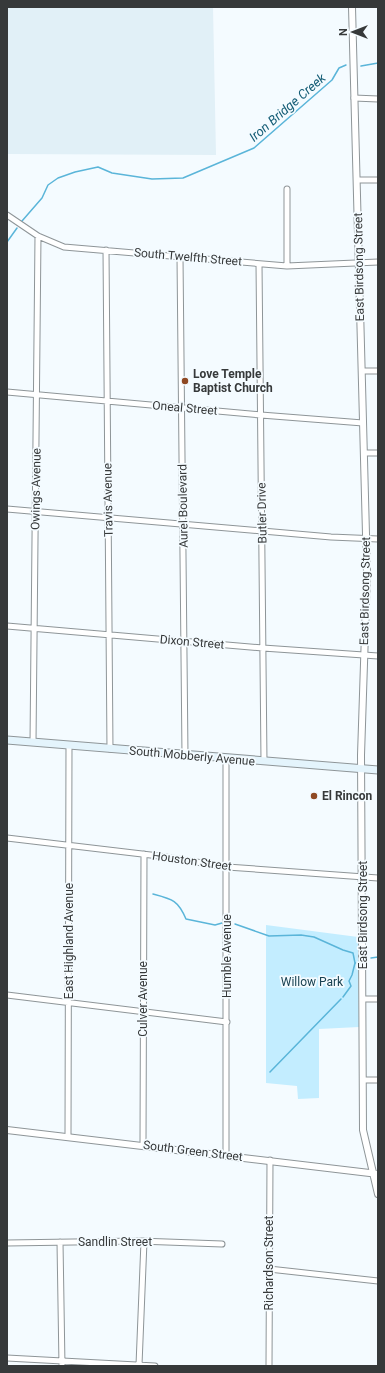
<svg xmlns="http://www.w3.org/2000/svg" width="385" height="1373" font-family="Roboto,sans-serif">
<rect width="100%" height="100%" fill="#f4fbff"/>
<path fill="#e1f0f7" d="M7 7H213L216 155 7 154Z"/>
<path fill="#c3edff" d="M266 925 358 937 359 1027 319 1029V1098L298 1099 297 1086 266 1083Z"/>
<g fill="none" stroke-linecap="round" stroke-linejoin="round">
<path stroke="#5ab5d9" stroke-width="1.5" d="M361 66 378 63
M22 221 42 198 48 185 58 178 75 172 98 167 112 173 152 179 183 178 254 148 332 80 339 68 346 65
M7 242 17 228
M153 894C172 899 178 900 186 919L215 925 222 923
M235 924 269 936 301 935 314 937 343 950 353 953 355 963
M371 958 378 957
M343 997 351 986 349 981 352 975 355 963H356
M270 1072 341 999"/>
<g stroke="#8e9598" stroke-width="7">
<path id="minor" d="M354 98 378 99
M357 180H378
M287 189V266
M7 215 38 236 64 247 287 266 378 262
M106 250 110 749
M180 257 185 755
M259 264 264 761
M362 371H378
M7 392 261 415 363 423
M364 453H378
M7 509 331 537 378 539
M7 626 263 648 378 656
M33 742 38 236
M226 758V1155
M7 838 159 856 227 867 378 878
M7 995 227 1022
M363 999H378
M363 1080H378
M68 1136 69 745
M143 1145 144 854
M60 1242 62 1366
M7 1243 139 1241 222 1244
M269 1269 378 1281
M7 1358 155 1366
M139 1365 144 1241
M269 1366 270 1160"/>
</g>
<g stroke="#8e9598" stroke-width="8">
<path id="tertiary" d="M352 7 367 572 361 755 363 1130 378 1194
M7 1130 378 1174"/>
</g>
<g stroke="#8e9598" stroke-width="9">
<path id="secondary" d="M7 740 378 770"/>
</g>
<use href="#minor" stroke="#fff" stroke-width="5"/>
<use href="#tertiary" stroke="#fff" stroke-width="6"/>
<use href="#secondary" stroke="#e4f4fc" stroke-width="7"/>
</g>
<g fill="#8f4923" stroke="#f4fbff" stroke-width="1.5">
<circle cx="185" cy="381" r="4"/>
<circle cx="314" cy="796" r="4"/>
</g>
<g text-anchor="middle" stroke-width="3.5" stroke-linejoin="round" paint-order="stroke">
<g font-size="12" fill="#36393a" stroke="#f4fbff">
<text transform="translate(188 257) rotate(5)" y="4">South Twelfth Street</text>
<text transform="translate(359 267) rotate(-91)" y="4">East Birdsong Street</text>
<text transform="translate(185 408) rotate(5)" y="4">Oneal Street</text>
<text transform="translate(36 489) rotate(-89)" y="4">Owings Avenue</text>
<text transform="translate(108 500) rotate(-91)" y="4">Travis Avenue</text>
<text transform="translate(183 506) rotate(-91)" y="4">Aurel Boulevard</text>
<text transform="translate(262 513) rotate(-91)" y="4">Butler Drive</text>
<text transform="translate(365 591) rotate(-89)" y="4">East Birdsong Street</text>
<text transform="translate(192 642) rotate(5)" y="4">Dixon Street</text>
<text transform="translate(192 756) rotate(5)" y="4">South Mobberly Avenue</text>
<text transform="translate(192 861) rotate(8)" y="4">Houston Street</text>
<text transform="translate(363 915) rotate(-90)" y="4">East Birdsong Street</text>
<text transform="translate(69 941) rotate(-90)" y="4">East Highland Avenue</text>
<text transform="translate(227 956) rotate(-90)" y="4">Humble Avenue</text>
<text transform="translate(143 999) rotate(-90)" y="4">Culver Avenue</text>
<text transform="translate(193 1151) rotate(7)" y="4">South Green Street</text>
<text x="115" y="1246">Sandlin Street</text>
<text transform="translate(269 1263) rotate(-90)" y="4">Richardson Street</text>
</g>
<g font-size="12" font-weight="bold" fill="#36393a" stroke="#f4fbff" text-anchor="start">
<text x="193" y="378">Love Temple<tspan x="193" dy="14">Baptist Church</tspan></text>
<text x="322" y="800">El Rincon</text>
</g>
<g font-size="12" fill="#194252" stroke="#f4fbff">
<text x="312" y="986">Willow Park</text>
</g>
<g font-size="13" font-style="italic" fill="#145d76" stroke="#f4fbff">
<text transform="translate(287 107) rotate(-41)" y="5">Iron Bridge Creek</text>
</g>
</g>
<rect width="385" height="1373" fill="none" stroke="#36393a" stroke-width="16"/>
<g transform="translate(353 32) rotate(270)" stroke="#f4fbff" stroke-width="3" paint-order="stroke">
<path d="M0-3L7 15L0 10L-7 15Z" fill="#36393a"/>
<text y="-6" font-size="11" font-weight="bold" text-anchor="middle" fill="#36393a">N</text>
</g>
</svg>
